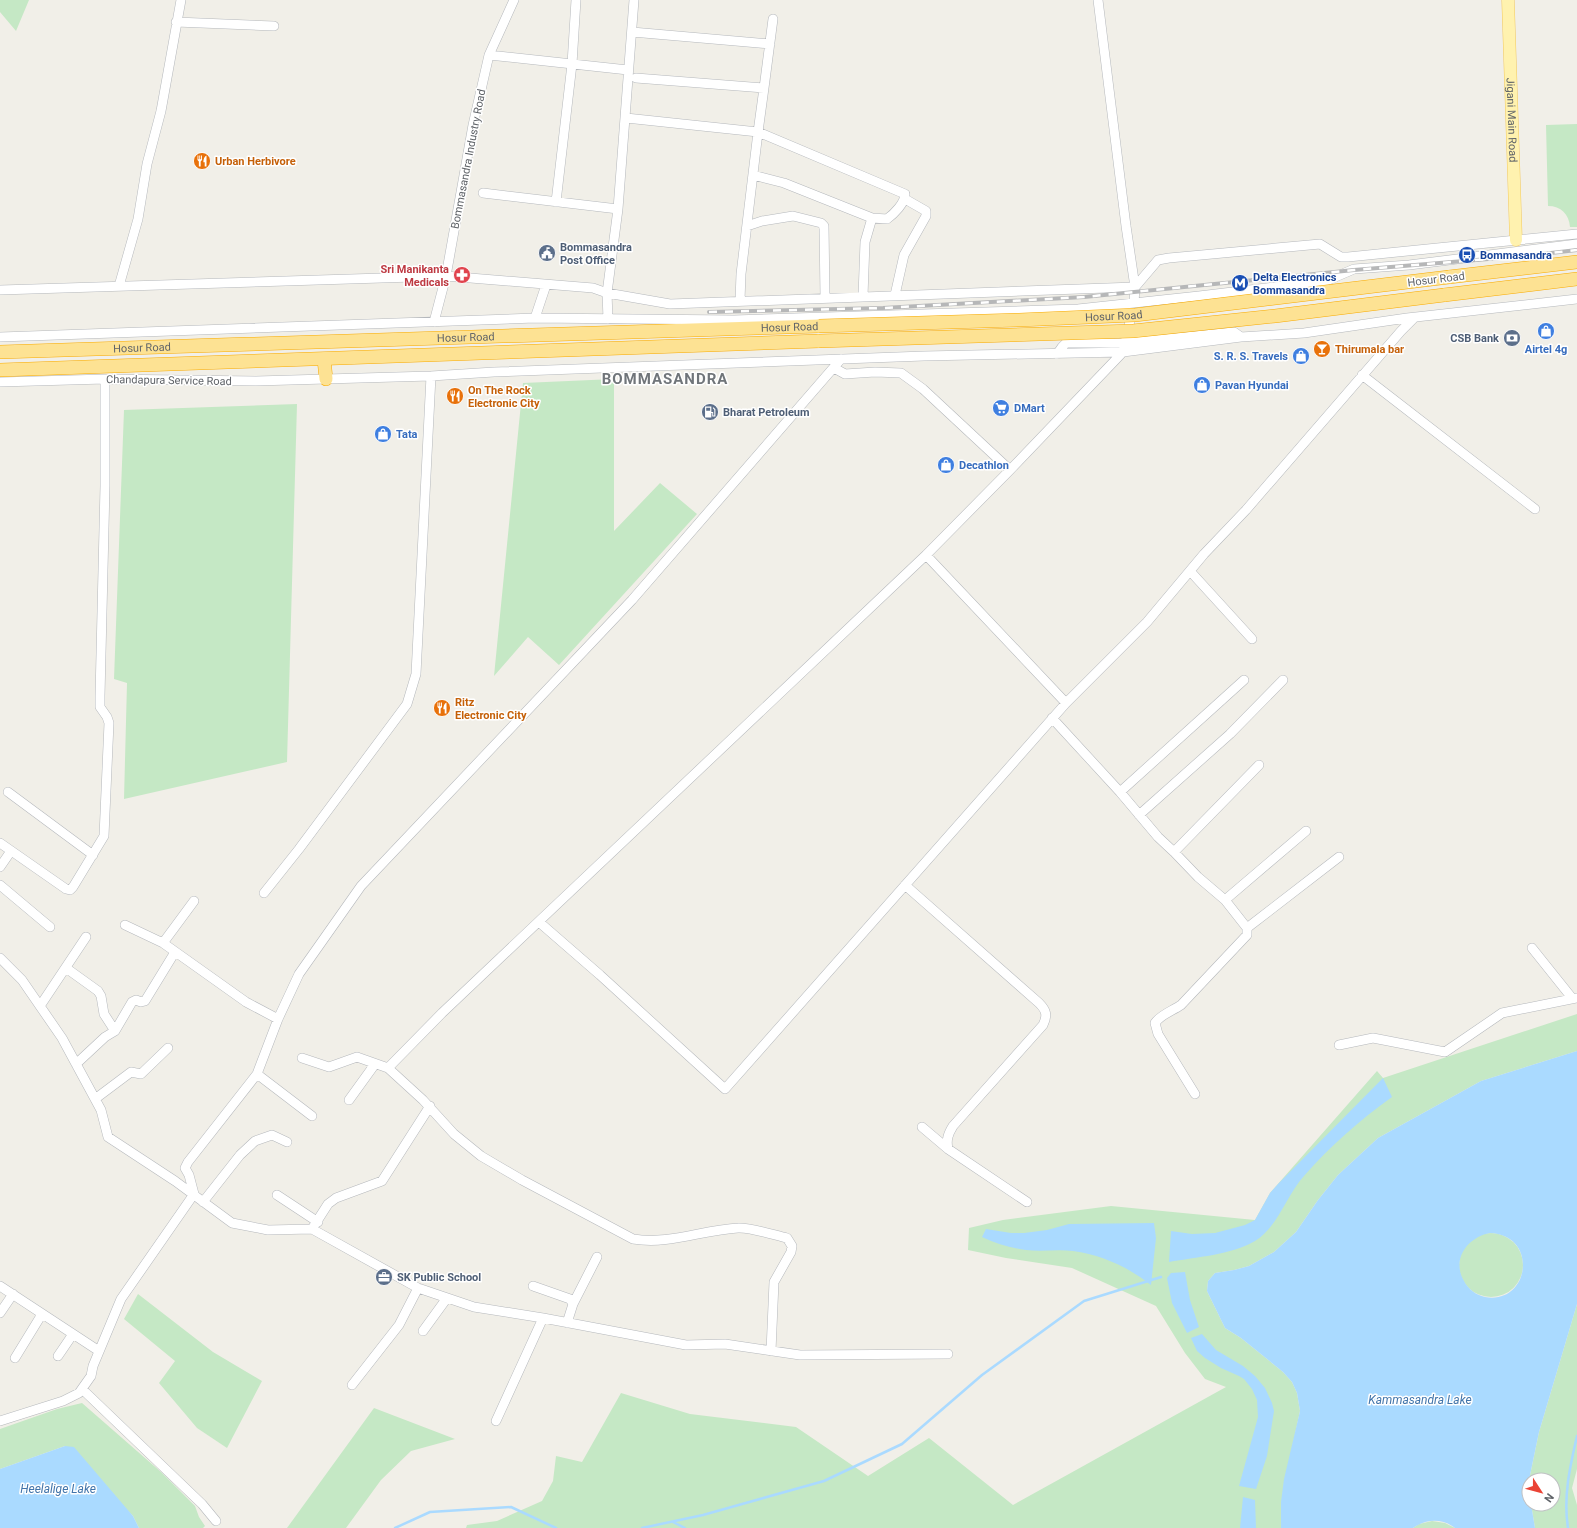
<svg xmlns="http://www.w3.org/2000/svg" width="1577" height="1528" font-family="Roboto,sans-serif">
<rect width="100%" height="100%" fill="#f1efe8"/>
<path fill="#c5e8c5" d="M0 0H29L16 31 0 12Z
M1577 124V227H1570C1569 214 1561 206 1548 206L1546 125Z
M614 379V531L660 483 697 514 559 665 528 637 494 676 523 383Z
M297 404 287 762 124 799 127 683 114 679 124 410Z
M1577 1014V1051L1481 1081 1378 1138 1338 1175 1318 1200 1296 1232 1274 1252 1249 1266 1234 1270 1215 1273 1208 1281 1207 1291 1225 1328 1241 1338 1283 1372 1292 1382 1297 1393 1300 1411 1283 1491 1281 1528H466L467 1525 497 1521 542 1501 553 1481 556 1456 582 1462 621 1393 690 1414 796 1427 868 1476 929 1438 1013 1505 1226 1387 1205 1379 1185 1353 1156 1306 1072 1268 1006 1258 968 1250 969 1228 1003 1220 1111 1206 1255 1220 1270 1193 1377 1071 1383 1078Z
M1459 1265a32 32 0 1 1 64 0a32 32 0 1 1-64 0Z
M138 1294 213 1352 262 1381 227 1448 197 1428 159 1383 175 1361 124 1319Z
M1577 1304V1469L1572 1488 1577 1505V1528H1535L1531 1504H1553V1480H1529L1539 1432Z
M82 1403 161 1472 195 1506 199 1517 205 1526 203 1528H139L133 1516 65 1446 0 1469V1429L57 1409Z
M374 1408 455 1439 411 1451 381 1480 346 1528H287Z
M1432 1521 1445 1523 1455 1528H1413L1419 1524Z"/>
<path fill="#aadaff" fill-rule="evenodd" d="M1577 1051V1304L1539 1432 1529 1480 1528 1486 1529 1504H1531L1535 1528H1455C1442 1518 1426 1519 1413 1528H1281V1502L1284 1479 1300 1411 1297 1393 1292 1382 1283 1372 1241 1338 1225 1328 1207 1291 1208 1281 1215 1273 1234 1270 1249 1266 1274 1252 1296 1232 1318 1200 1338 1175 1378 1138 1481 1081ZM1490 1233C1539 1235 1530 1305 1485 1297 1476 1295 1468 1289 1464 1281 1451 1259 1468 1237 1490 1233Z
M1383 1078 1392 1097C1360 1120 1330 1146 1304 1176 1286 1196 1278 1227 1255 1241 1231 1255 1196 1257 1169 1262L1171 1231 1192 1234 1215 1233 1245 1225 1255 1220 1270 1193 1278 1184Z
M1154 1223 1156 1238 1151 1285C1128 1267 1102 1255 1073 1251 1057 1249 1042 1252 1026 1250 1011 1248 997 1244 982 1237L986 1229 1011 1233H1024L1047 1230 1069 1224Z
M1185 1272 1190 1300 1199 1327 1187 1333 1172 1303 1167 1278 1171 1273Z
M1202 1334 1216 1350 1243 1366 1255 1376 1265 1388 1272 1403 1274 1411 1267 1456 1256 1489 1239 1486 1258 1417 1257 1400 1252 1389 1244 1379 1239 1376 1221 1368 1205 1358 1197 1351 1191 1338Z
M65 1446 74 1447 133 1516 139 1528H0V1469Z
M1243 1497 1255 1500 1256 1528H1240Z"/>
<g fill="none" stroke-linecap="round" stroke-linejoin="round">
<path stroke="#aadaff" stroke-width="2.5" d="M673 1522 685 1528
M395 1528 430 1512 511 1507 556 1528
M642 1528 703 1515 824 1481 902 1444 982 1375 1084 1301 1161 1277
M1568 1528C1563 1497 1570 1466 1577 1436"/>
<g stroke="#b5b8bc" stroke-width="10">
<path id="minor" d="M176 22 274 26
M632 32 770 44
M489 55 628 70
M636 78 764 88 773 19
M626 118 758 132 741 274 740 300
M753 175 784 183 872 218 887 219C894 214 905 203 905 194L758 132 764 88
M483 193 618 209
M556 202 572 64 576 0
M747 226 762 221 793 216 821 223 824 226 825 297
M119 286 138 219 147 164 161 111 181 0
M0 290 446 276 593 288 607 293 670 304 1135 287 1158 260 1169 258 1320 244 1341 257H1348L1577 234
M895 295 904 255 926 216V211L905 199
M863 296 865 242 872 218
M535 318 546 285
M608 319 607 293 618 209 634 0
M434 322 446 276 473 125 489 55 514 0
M0 337 535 318 734 320 1078 309 1199 296 1326 281 1354 269 1409 265 1577 244
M1057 354 1062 347 1066 343H1124L1234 332 1241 337
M834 368 845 374 875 372 901 373 923 389 1010 470
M1362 375 1535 509
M0 382 105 379 256 381 431 376 494 372 924 356 1123 352 1241 337 1304 333 1407 318 1577 299
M926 555 1066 703
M1190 571 1252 639
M1052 718 1120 792 1158 837 1174 852 1198 877 1225 900 1247 928V935L1181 1005C1172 1011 1160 1015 1155 1023L1158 1034 1195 1094
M8 792 93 855
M1120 792 1244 680
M1139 815 1230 734 1283 680
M0 843 66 889 70 890 73 887 104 836 109 723 107 717 100 707V696L105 486V379
M1174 852 1259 765
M0 867 11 851
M0 885 50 927
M905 885 1039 1003C1046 1010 1048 1015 1043 1025L953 1126C948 1134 946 1140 948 1149
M264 893 299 849 407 704 416 674 431 376
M1225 900 1306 831
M539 922 600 975 725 1089 1066 703 1147 622 1204 554 1246 510 1401 331 1414 318
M125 925 163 943 246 1002 278 1019
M1247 928 1339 857
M163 943 194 901
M1532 948 1572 998
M0 958 22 980 62 1038 101 1110 108 1137 175 1181 232 1223 268 1230 312 1229 418 1288 474 1307 543 1318 686 1345 725 1344 800 1355 948 1354
M66 968 98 991 101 996 104 1014 115 1031
M40 1006 86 937
M1339 1045 1373 1038 1445 1052 1502 1013 1577 998
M302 1058 329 1067 357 1057 388 1068 423 1100 454 1134 481 1156 522 1180 633 1239C669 1245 702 1230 738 1228 750 1227 774 1235 787 1238L792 1246 791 1252 774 1282 771 1351
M76 1064 105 1037 115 1031 132 1002 136 1000 141 1002 145 1001 175 952
M388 1068 442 1013 926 555 1010 470 1123 352 1134 303 1135 287 1126 226 1098 0
M257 1074 312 1116
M95 1099 131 1072 141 1074 168 1048
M349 1100 375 1064
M922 1127 948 1149 1027 1202
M277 1195 318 1222
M203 1202 240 1155 255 1141 272 1135 287 1142
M312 1229 328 1204 336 1198 382 1181 430 1106
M0 1286 99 1351
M533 1286 570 1299 573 1304 567 1323
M573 1304 597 1257
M0 1313 13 1294
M423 1331 447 1298
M58 1356 73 1334
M15 1358 42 1314
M352 1385 399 1325 418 1288
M82 1389 202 1504 216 1521
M0 1421 63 1401 79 1393 91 1376 93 1366 121 1299 194 1194 189 1175 185 1168 188 1162 257 1074 278 1019 299 974 361 886 632 600 841 359
M496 1421 543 1318"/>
</g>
<g stroke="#f2c960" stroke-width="13">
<g id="major">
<path id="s1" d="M1508 0 1516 240"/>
</g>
</g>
<g stroke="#f9ab00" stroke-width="14">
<g id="highway">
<path d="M1449 277 1577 262"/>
<path d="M1444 295 1577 279"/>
<path id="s2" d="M0 352 819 326"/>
<path d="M324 359 326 379"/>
<path d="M0 370 819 341"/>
</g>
</g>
<use href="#minor" stroke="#fff" stroke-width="9"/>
<use href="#major" stroke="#fff2af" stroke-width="12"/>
<use href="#highway" stroke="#fde293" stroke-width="13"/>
<g stroke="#b6b7b8" stroke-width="4">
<path id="rail" d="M709 312 883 308 1084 297 1354 270 1525 256 1577 250"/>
</g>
<use href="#rail" stroke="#fff" stroke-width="2.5" stroke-dasharray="8" stroke-linecap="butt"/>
<g stroke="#f9ab00" stroke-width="14" stroke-linecap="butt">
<g id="highway-bridge">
<path id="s3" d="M819 326 1019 320 1135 315 1449 277"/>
<path d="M819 341 1133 331 1275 316 1444 295"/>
</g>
</g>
<use href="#highway-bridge" stroke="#fde293" stroke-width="13"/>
</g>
<defs>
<g id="restaurant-disc" transform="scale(0.9)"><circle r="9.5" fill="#e8710a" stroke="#fff"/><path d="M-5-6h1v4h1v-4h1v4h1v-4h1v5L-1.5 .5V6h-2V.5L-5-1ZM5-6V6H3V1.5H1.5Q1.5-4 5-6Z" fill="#fff"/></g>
<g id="civic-disc" transform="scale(0.9)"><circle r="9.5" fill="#5c6f8a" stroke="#fff"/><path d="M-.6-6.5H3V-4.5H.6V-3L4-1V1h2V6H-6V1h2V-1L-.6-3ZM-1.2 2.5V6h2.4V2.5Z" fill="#fff"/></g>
<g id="bus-disc" transform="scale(0.9)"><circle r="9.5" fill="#1a4fb4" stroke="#fff"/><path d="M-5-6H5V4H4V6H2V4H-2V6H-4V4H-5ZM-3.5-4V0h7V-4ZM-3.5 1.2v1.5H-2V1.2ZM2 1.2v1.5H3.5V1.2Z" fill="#fff"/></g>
<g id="pharmacy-disc" transform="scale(0.9)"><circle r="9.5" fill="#e0444e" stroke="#fff"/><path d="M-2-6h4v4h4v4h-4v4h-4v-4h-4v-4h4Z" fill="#fff"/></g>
<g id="metro-disc" transform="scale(0.9)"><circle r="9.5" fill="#1a4fb4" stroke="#fff"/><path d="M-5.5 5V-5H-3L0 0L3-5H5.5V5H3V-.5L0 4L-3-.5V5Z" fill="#fff"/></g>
<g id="shop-disc" transform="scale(0.9)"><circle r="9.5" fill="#3f7fe0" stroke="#fff"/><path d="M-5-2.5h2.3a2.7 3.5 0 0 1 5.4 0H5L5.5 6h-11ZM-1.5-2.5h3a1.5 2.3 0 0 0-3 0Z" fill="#fff"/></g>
<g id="bank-disc" transform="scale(0.9)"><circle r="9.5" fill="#5c6f8a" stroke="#fff"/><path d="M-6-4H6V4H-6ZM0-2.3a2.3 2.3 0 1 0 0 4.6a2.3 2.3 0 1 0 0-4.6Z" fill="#fff"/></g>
<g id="bar-disc" transform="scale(0.9)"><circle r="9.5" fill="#e8710a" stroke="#fff"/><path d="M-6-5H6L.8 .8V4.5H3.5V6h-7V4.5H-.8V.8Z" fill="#fff"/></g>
<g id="supermarket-disc" transform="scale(0.9)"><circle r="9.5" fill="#3f7fe0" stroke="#fff"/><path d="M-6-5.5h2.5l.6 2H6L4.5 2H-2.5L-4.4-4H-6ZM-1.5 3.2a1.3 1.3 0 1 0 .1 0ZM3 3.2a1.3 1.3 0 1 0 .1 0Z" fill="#fff"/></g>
<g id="fuel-disc" transform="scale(0.9)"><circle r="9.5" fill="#5c6f8a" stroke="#fff"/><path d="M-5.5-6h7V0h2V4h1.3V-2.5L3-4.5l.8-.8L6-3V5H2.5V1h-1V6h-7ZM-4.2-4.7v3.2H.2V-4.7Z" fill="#fff"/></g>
<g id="office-disc" transform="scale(0.9)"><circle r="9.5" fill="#5c6f8a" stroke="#fff"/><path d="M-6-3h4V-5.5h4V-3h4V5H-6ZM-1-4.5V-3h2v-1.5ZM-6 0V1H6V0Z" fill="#fff"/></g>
</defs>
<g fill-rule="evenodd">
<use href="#restaurant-disc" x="202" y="161"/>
<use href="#civic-disc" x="547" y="253"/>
<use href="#bus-disc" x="1467" y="255"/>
<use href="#pharmacy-disc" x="462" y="275"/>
<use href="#metro-disc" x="1240" y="283"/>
<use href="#shop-disc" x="1546" y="331"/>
<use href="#bank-disc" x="1512" y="338"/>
<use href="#bar-disc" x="1322" y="349"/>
<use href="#shop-disc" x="1301" y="356"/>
<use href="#shop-disc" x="1202" y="385"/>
<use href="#restaurant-disc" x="455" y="396"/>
<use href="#supermarket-disc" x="1001" y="408"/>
<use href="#fuel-disc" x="710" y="412"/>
<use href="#shop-disc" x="383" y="434"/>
<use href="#shop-disc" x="946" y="465"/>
<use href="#restaurant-disc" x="442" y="708"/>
<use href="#office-disc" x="384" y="1277"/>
</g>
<g text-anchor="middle" stroke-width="3" stroke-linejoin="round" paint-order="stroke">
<g font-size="11" fill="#5f6368" stroke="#fff">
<text dy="4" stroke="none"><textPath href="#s1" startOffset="120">Jigani Main Road</textPath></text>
<text transform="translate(468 159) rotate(-79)" y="4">Bommasandra Industry Road</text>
<text transform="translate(1436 279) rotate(-7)" y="4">Hosur Road</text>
<text dy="4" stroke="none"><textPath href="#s3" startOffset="295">Hosur Road</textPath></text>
<text dy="4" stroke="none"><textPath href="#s2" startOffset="790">Hosur Road</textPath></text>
<text dy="4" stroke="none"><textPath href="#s2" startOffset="466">Hosur Road</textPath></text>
<text dy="4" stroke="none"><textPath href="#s2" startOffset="142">Hosur Road</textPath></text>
<text transform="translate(169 380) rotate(1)" y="4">Chandapura Service Road</text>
</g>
<g font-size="11" font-weight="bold" fill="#c56008" stroke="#fff" text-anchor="start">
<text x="215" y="165">Urban Herbivore</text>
<text x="1335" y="353">Thirumala bar</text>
<text x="468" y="394">On The Rock<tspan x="468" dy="13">Electronic City</tspan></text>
<text x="455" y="706">Ritz<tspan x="455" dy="13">Electronic City</tspan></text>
</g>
<g font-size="11" font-weight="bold" fill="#4e5e75" stroke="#fff" text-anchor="start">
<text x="560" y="251">Bommasandra<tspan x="560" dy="13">Post Office</tspan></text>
<text x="1499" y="342" text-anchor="end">CSB Bank</text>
<text x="723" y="416">Bharat Petroleum</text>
<text x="397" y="1281">SK Public School</text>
</g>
<g font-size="11" font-weight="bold" fill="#164399" stroke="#fff" text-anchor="start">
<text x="1480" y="259">Bommasandra</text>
<text x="1253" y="281">Delta Electronics<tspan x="1253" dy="13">Bommasandra</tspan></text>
</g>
<g font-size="11" font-weight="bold" fill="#be3a42" stroke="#fff" text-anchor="end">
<text x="449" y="273">Sri Manikanta<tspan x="449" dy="13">Medicals</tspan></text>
</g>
<g font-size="11" font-weight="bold" fill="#366cbe" stroke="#fff" text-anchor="start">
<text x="1546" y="353" text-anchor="middle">Airtel 4g</text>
<text x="1288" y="360" text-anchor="end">S. R. S. Travels</text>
<text x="1215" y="389">Pavan Hyundai</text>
<text x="1014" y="412">DMart</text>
<text x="396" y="438">Tata</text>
<text x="959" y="469">Decathlon</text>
</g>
<g font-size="12" font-style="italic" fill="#4174aa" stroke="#fff">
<text x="1420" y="1404">Kammasandra Lake</text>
<text x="58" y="1493">Heelalige Lake</text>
</g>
<g font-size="15" font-weight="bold" letter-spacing="1" fill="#70757a" stroke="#fff">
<text x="665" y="384">BOMMASANDRA</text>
</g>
</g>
<g transform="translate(1541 1492) rotate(126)"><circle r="19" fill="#ffffff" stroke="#bfc1c3"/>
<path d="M0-3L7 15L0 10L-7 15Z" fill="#ea4335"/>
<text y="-6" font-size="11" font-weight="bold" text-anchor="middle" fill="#5f6368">N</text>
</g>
</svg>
